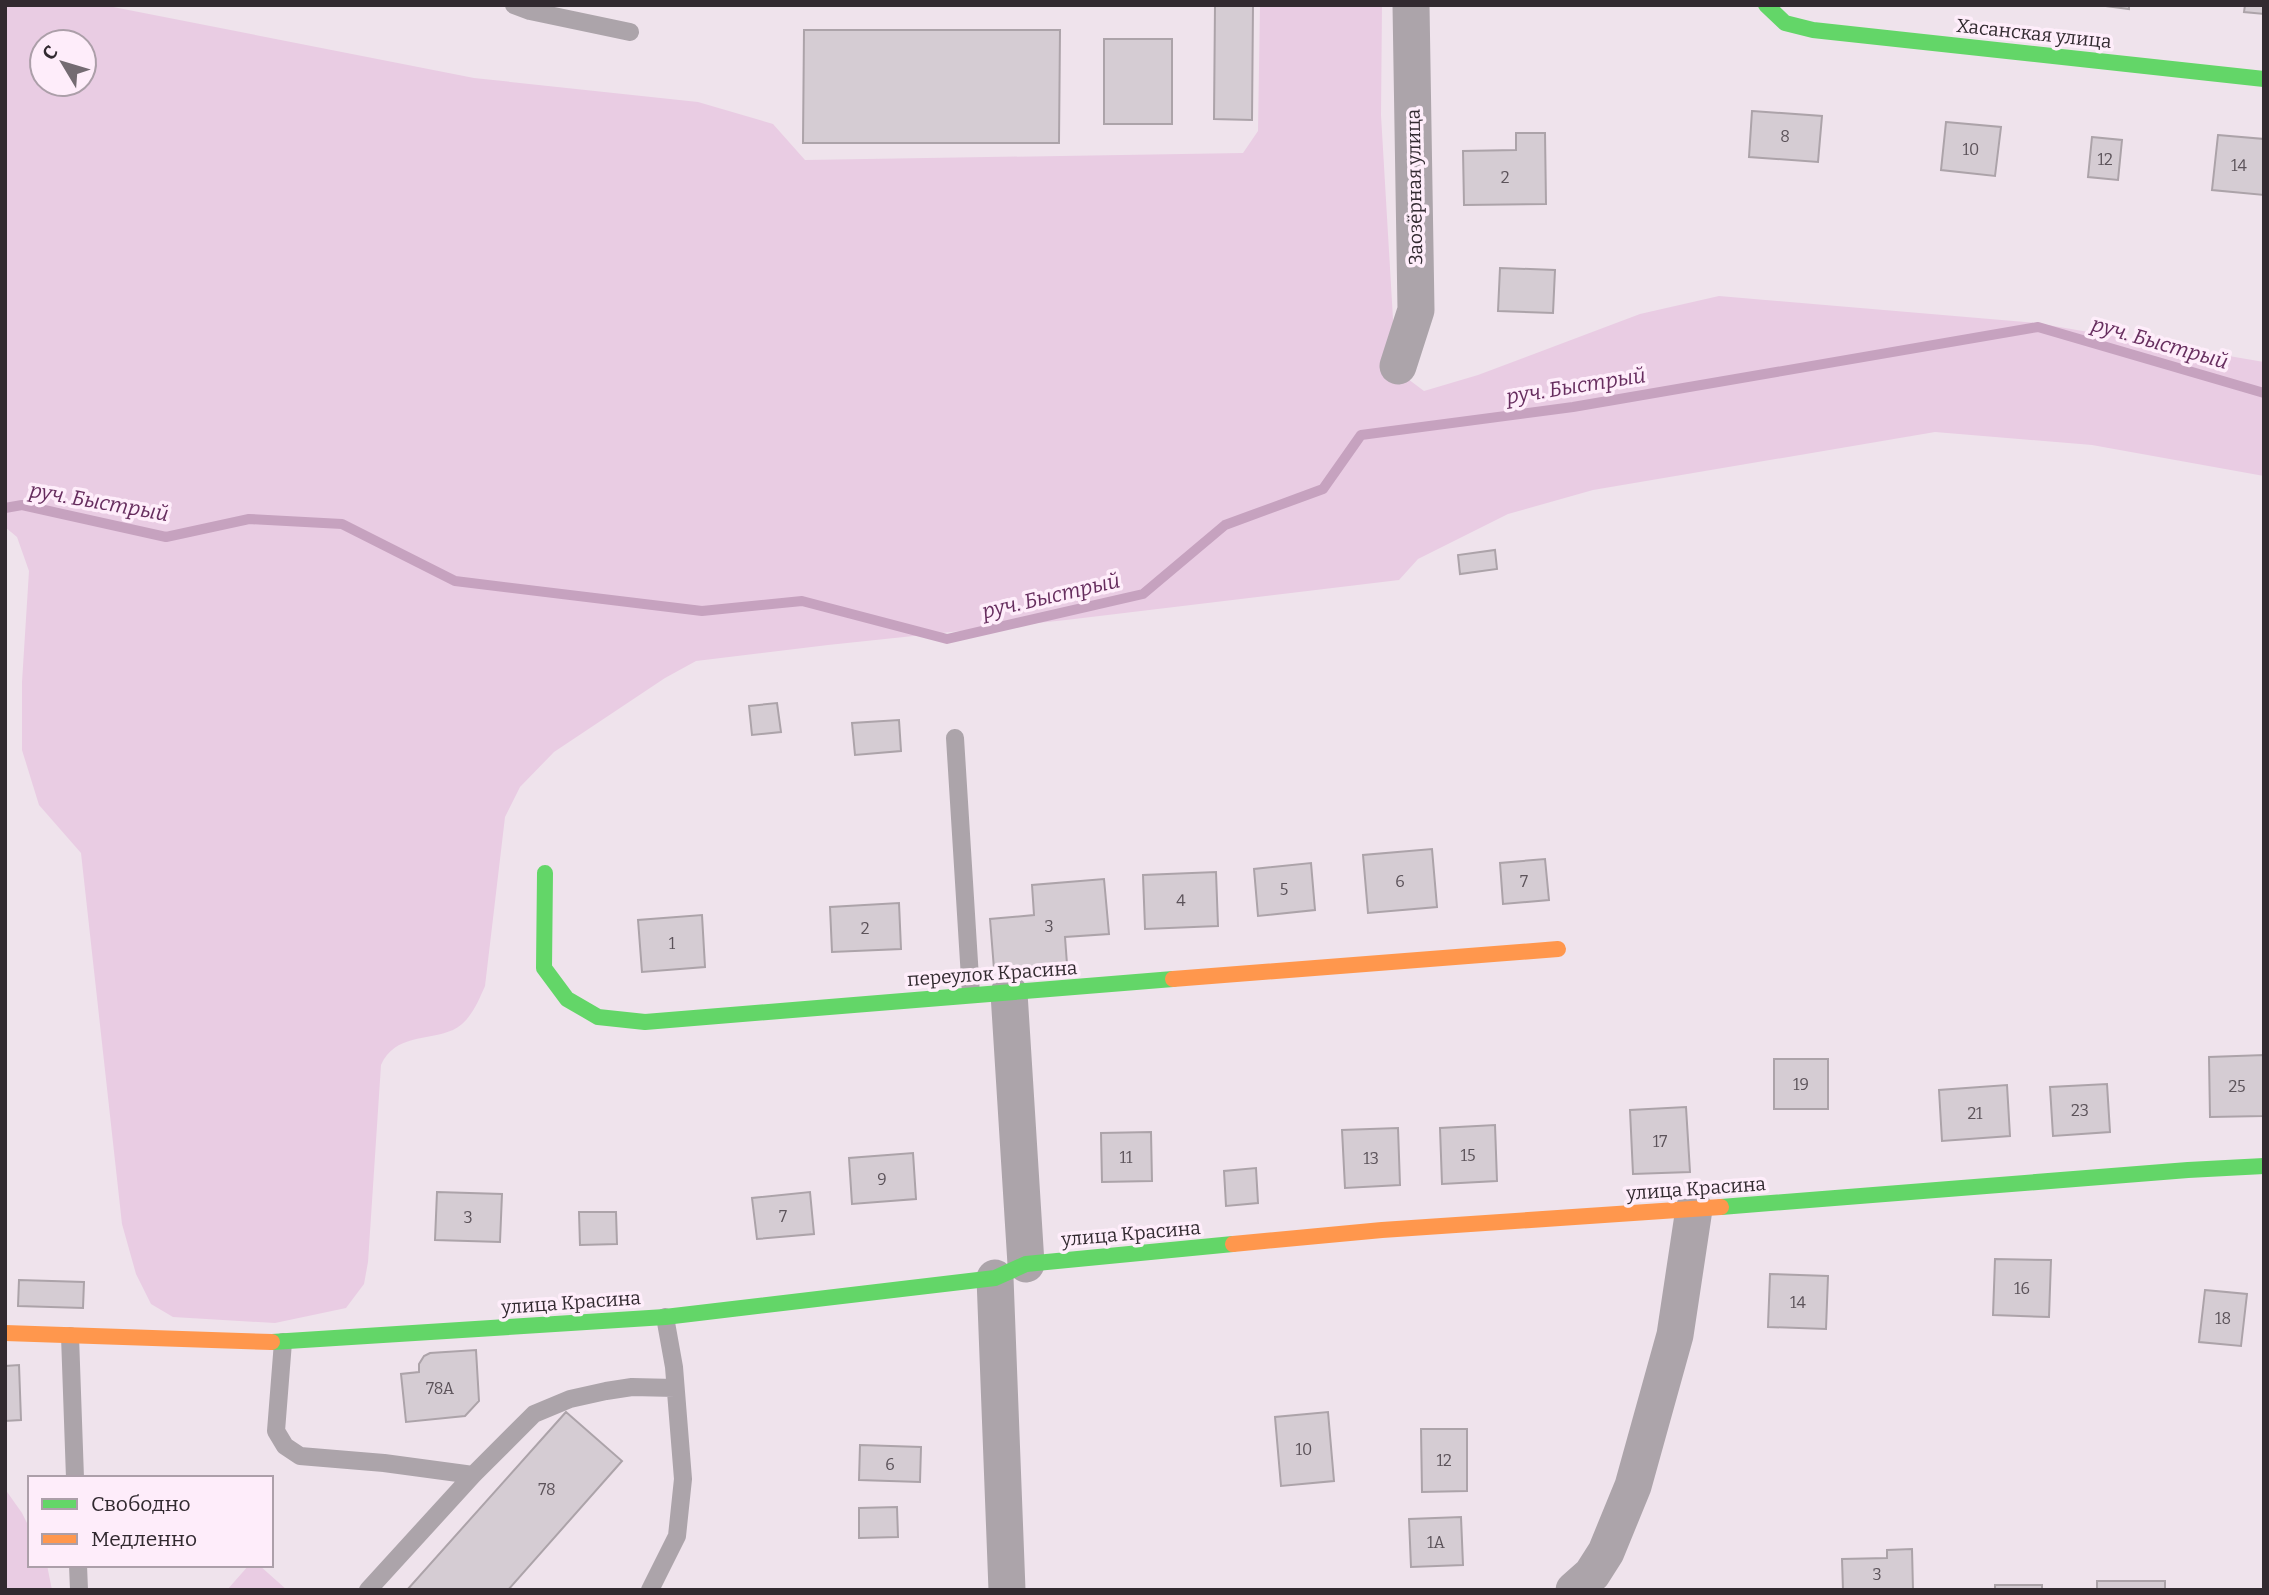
<svg xmlns="http://www.w3.org/2000/svg" width="2269" height="1595" font-family="Bitter,serif">
<rect width="100%" height="100%" fill="#efe3ec"/>
<path fill="#e9cce3" fill-rule="evenodd" d="M5 5H103L474 78 698 102 773 124 805 160 1243 153 1258 131 1260 5H1382L1381 115 1396 370 1424 391 1478 375 1640 314 1719 296 2036 323 2264 362V476L2092 445 1935 432 1593 490 1508 514 1418 559 1399 580 1066 620 828 645 696 661 665 678 554 752 520 787 505 817 485 986C478 1002 470 1022 453 1030 427 1041 395 1034 381 1065L368 1262 364 1284 346 1308 275 1323 173 1317 151 1304 136 1274 122 1224 81 853 39 805 22 750V682L29 571 17 537 5 527ZM42 42H84V84H42Z
M5 1489 22 1513 30 1529V1565H47L52 1590H5Z
M249 1565H259L287 1590H227Z"/>
<g fill="none" stroke-linecap="round" stroke-linejoin="round">
<path stroke="#c6a2bf" stroke-width="10" d="M5 508 22 505 166 537 249 519 342 524 455 581 702 611 802 601 947 639 1143 594 1225 525 1323 489 1361 435 1573 407 2038 327 2264 393"/>
</g>
<path fill="#d5ccd3" stroke="#aca3a9" stroke-width="2" d="M1215 5H1253L1252 120 1214 119Z
M2098 5H2129V9Z
M2245 5H2264V14L2244 12Z
M804 30H1060L1059 143H803Z
M1104 39H1172V124H1104Z
M1752 111 1822 116 1818 162 1749 157Z
M1946 122 2001 127 1995 176 1941 170Z
M1516 133H1545L1546 204 1464 205 1463 151 1516 150Z
M2218 135 2264 139V195L2212 190Z
M2092 137 2122 140 2118 180 2088 177Z
M1500 268 1555 270 1553 313 1498 311Z
M1495 550 1497 569 1460 574 1458 555Z
M777 703 781 732 752 735 749 706Z
M899 720 901 751 855 755 852 723Z
M1432 849 1437 907 1368 913 1363 855Z
M1545 859 1549 900 1503 904 1500 863Z
M1311 863 1315 910 1258 916 1254 869Z
M1216 872 1218 926 1145 929 1143 875Z
M1104 879 1109 934 1065 937 1067 964 994 969 990 919 1034 915 1032 885Z
M899 903 901 949 832 952 830 907Z
M702 915 705 967 642 972 638 920Z
M2264 1055V1116L2210 1117 2209 1057Z
M1774 1059H1828V1109H1774Z
M2107 1084 2110 1132 2053 1136 2050 1087Z
M2007 1085 2010 1136 1942 1141 1939 1090Z
M1686 1107 1690 1172 1633 1174 1630 1110Z
M1495 1125 1497 1181 1442 1184 1440 1128Z
M1398 1128 1400 1185 1345 1188 1342 1130Z
M1151 1132 1152 1181 1102 1182 1101 1133Z
M913 1153 916 1199 852 1204 849 1158Z
M1256 1168 1258 1203 1226 1206 1224 1171Z
M437 1192 502 1194 500 1242 435 1240Z
M810 1192 814 1234 757 1239 752 1198Z
M579 1212H616L617 1244 580 1245Z
M1995 1259 2051 1260 2049 1317 1993 1315Z
M1770 1274 1828 1276 1826 1329 1768 1327Z
M19 1280 84 1282 83 1308 18 1306Z
M2205 1290 2247 1294 2241 1346 2199 1342Z
M476 1350 479 1401 465 1416 406 1422 401 1374 419 1372V1364L424 1356 430 1353Z
M19 1365 21 1420 5 1421V1366Z
M566 1412 622 1461 508 1590H407Z
M1328 1412 1334 1481 1281 1486 1275 1417Z
M1421 1429H1467V1491L1422 1492Z
M860 1445 921 1447 920 1482 859 1480Z
M897 1507 898 1537 859 1538V1508Z
M1461 1517 1463 1565 1411 1567 1409 1519Z
M1912 1549 1913 1590H1843L1842 1559 1887 1558V1550Z
M2097 1581H2165V1590H2097Z
M1995 1585H2042V1590H1995Z"/>
<g fill="none" stroke-linecap="round" stroke-linejoin="round">
<path stroke="#aca4aa" stroke-width="18" d="M514 5 530 11 630 32
M955 738 971 994
M70 1336 75 1478
M283 1342 276 1431 285 1446 300 1456 384 1463 473 1475
M78 1565 79 1590
M368 1590 473 1475 534 1414 570 1399 606 1391 632 1387 675 1388
M650 1590 677 1536 683 1479 674 1367 665 1317"/>
<path stroke="#aca4aa" stroke-width="37" d="M1398 366 1416 310 1411 5
M1009 993 1026 1264
M995 1278 1007 1590
M1574 1590 1592 1574 1606 1552 1633 1486 1675 1335 1694 1209"/>
<path stroke="#63d668" stroke-width="16" d="M1766 5 1785 23 1813 30 2264 79
M545 873 544 968 567 999 598 1017 645 1022 1173 979
M1721 1207 2188 1170 2264 1166
M272 1342 665 1317 995 1278 1026 1264 1233 1244"/>
<path stroke="#ff974d" stroke-width="16" d="M1173 979 1558 949
M1233 1244 1382 1230 1721 1207
M5 1333 272 1342"/>
</g>
<g text-anchor="middle" stroke-width="7" stroke-linejoin="round" paint-order="stroke">
<g font-size="16" fill="#5b5259">
<text x="1785" y="142">8</text>
<text x="1971" y="155">10</text>
<text x="2105" y="165">12</text>
<text x="2239" y="171">14</text>
<text x="1505" y="183">2</text>
<text x="1400" y="887">6</text>
<text x="1524" y="887">7</text>
<text x="1284" y="895">5</text>
<text x="1181" y="906">4</text>
<text x="1049" y="932">3</text>
<text x="865" y="934">2</text>
<text x="672" y="949">1</text>
<text x="1801" y="1090">19</text>
<text x="2237" y="1092">25</text>
<text x="2080" y="1116">23</text>
<text x="1975" y="1119">21</text>
<text x="1660" y="1147">17</text>
<text x="1468" y="1161">15</text>
<text x="1126" y="1163">11</text>
<text x="1371" y="1164">13</text>
<text x="882" y="1185">9</text>
<text x="783" y="1222">7</text>
<text x="468" y="1223">3</text>
<text x="2022" y="1294">16</text>
<text x="1798" y="1308">14</text>
<text x="2223" y="1324">18</text>
<text x="440" y="1394">78А</text>
<text x="1304" y="1455">10</text>
<text x="1444" y="1466">12</text>
<text x="890" y="1470">6</text>
<text x="547" y="1495">78</text>
<text x="1436" y="1548">1А</text>
<text x="1877" y="1580">3</text>
</g>
<g font-size="19" fill="#322a30" stroke="#feedfa">
<text transform="translate(2034 33) rotate(6)" y="7">Хасанская улица</text>
<text transform="translate(1414 187) rotate(-91)" y="7">Заозёрная улица</text>
<text transform="translate(992 973) rotate(-4)" y="7">переулок Красина</text>
<text transform="translate(1696 1188) rotate(-4)" y="7">улица Красина</text>
<text transform="translate(1131 1233) rotate(-5)" y="7">улица Красина</text>
<text transform="translate(571 1302) rotate(-4)" y="7">улица Красина</text>
</g>
<g font-size="21" font-style="italic" fill="#662d5e" stroke="#feedfa">
<text transform="translate(2160 343) rotate(16)" y="7">руч. Быстрый</text>
<text transform="translate(1576 386) rotate(-9)" y="7">руч. Быстрый</text>
<text transform="translate(99 502) rotate(10)" y="7">руч. Быстрый</text>
<text transform="translate(1051 596) rotate(-13)" y="7">руч. Быстрый</text>
</g>
</g>
<rect width="2269" height="1595" fill="none" stroke="#322a30" stroke-width="14"/>
<rect x="28" y="1476" width="245" height="91" fill="#feedfa" stroke="#ac9fa9" stroke-width="2"/>
<rect x="42" y="1499" width="35" height="10" fill="#63d668" stroke="#ac9fa9" stroke-width="2"/>
<text x="91" y="1511" font-size="21" fill="#322a30">Свободно</text>
<rect x="42" y="1534" width="35" height="10" fill="#ff974d" stroke="#ac9fa9" stroke-width="2"/>
<text x="91" y="1546" font-size="21" fill="#322a30">Медленно</text>
<g transform="translate(63 63) rotate(308)"><circle r="33" fill="#feedfa" stroke="#ac9fa9" stroke-width="2"/>
<path d="M0-5L12 26L0 18L-12 26Z" fill="#746b72"/>
<text y="-10" font-size="19" font-weight="bold" text-anchor="middle" fill="#322a30">С</text>
</g>
</svg>
